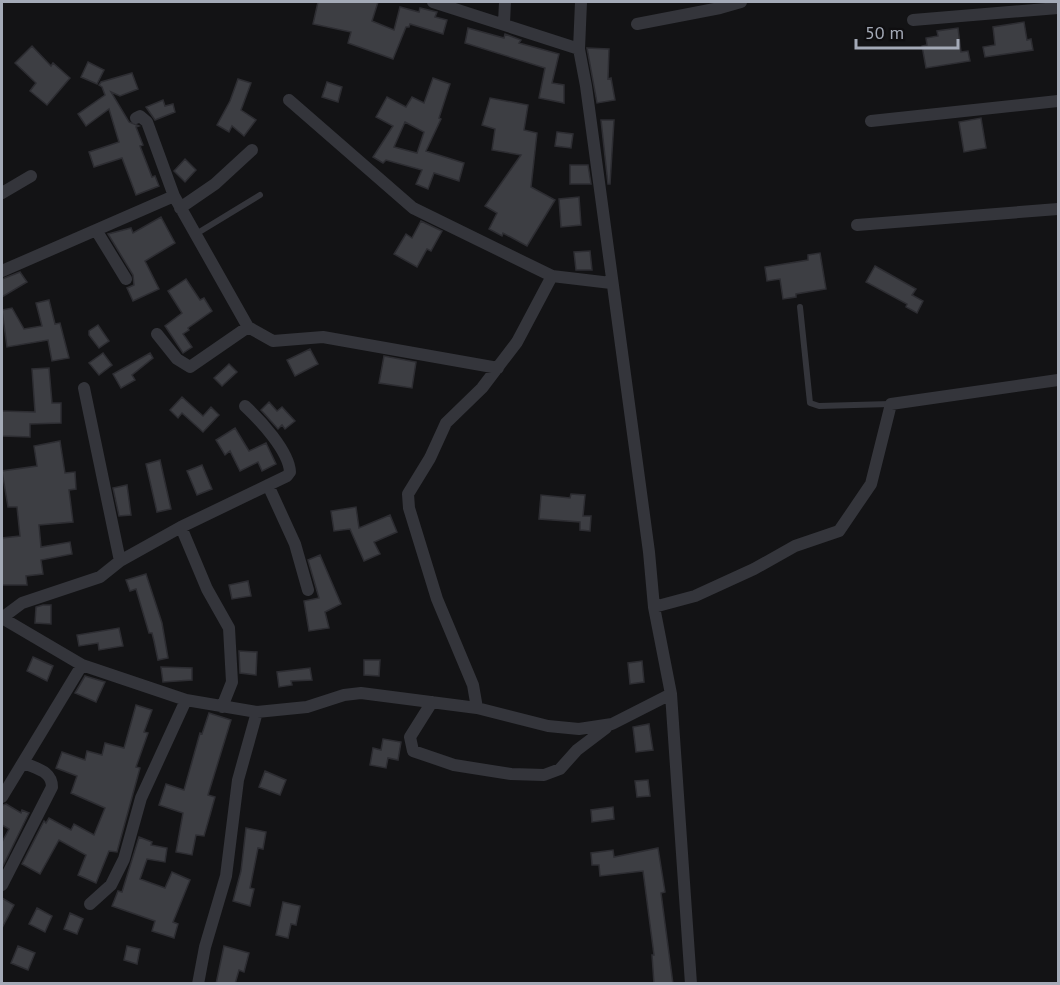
<svg xmlns="http://www.w3.org/2000/svg" width="1060" height="985" font-family="'PT Sans',sans-serif">
<rect width="100%" height="100%" fill="#131315"/>
<path fill="#3d3e43" stroke="#2d2d32" stroke-width="1.5" fill-rule="evenodd" d="M318 2H378L372 21 394 30 400 7 419 12 420 8 437 12 435 17 447 20 443 34 410 24 409 27H406L393 59 348 43 351 32 313 24Z
M1024 22 1027 40 1031 39 1033 50 985 57 983 47 995 45 993 27Z
M468 28 504 38 505 34 521 40 519 43 559 54 552 83 564 85V103L539 98 545 68 465 43Z
M958 28 961 52 968 51 970 61 926 68 922 46 927 45 926 38 938 36 937 31Z
M32 46 51 66 53 63 70 78 47 105 30 91 36 83 15 63Z
M587 48 609 49 608 79 611 78 615 100 597 103Z
M88 62 104 70 97 84 81 77Z
M132 73 138 89 120 96 111 92 129 122 139 126 136 127 143 145 140 146 152 177 155 176 159 186 136 195 122 158 94 167 89 152 119 142 109 109 86 126 78 114 105 95 102 87 99 85 101 82Z
M433 78 450 84 439 118 441 119 426 151 464 163 459 181 434 173 428 189 416 184 422 170 386 160 383 163 373 157 393 126 376 117 387 97 406 107 412 97 424 103ZM405 122 424 132 417 153 394 147Z
M238 79 251 83 241 110 256 120 244 136 232 126 229 132 217 125 230 101Z
M327 82 342 87 338 102 322 97Z
M490 98 528 105 524 130 537 133 531 187 555 200 527 246 503 233 502 236 489 229 497 213 485 206 521 155 492 150 495 129 482 125Z
M163 100 165 106 173 104 175 112 155 120 146 107Z
M981 118 986 148 964 152 959 122Z
M601 120H614L610 184H608Z
M557 132 573 134 571 148 555 146Z
M185 159 196 170 185 182 174 171Z
M570 165H588L591 184H570Z
M579 197 581 225 561 227 559 199Z
M161 217 175 243 145 261 159 289 133 301 127 288 134 285 133 275 108 234 131 228 133 233Z
M421 221 442 231 431 251 427 249 417 267 394 254 406 234 412 238Z
M590 251 592 270H576L574 252Z
M820 253 826 289 796 294V297L783 299 780 279 767 281 765 267 808 260V255Z
M875 266 916 289 912 295 923 301 917 313 906 307 907 304 866 282Z
M20 272 27 282 2 297V279Z
M186 279 200 300 204 298 212 311 188 328 189 330 183 334 192 347 183 353 165 326 182 313 168 291Z
M49 300 55 324 60 323 69 358 52 361 48 340 7 347 2 310 12 308 24 329 42 326 36 303Z
M98 325 109 341 99 348 89 335V331Z
M310 349 318 364 295 376 287 360Z
M103 353 112 365 99 375 89 363Z
M150 353 153 358 132 375 135 380 121 388 113 374Z
M384 356 416 362 412 388 379 383Z
M229 364 237 372 222 386 214 378Z
M49 368 52 403H61V423L30 424V437L2 436V411L35 412 32 369Z
M182 397 203 416 211 407 219 415 203 432 182 413 178 418 170 410Z
M269 402 277 411 282 407 295 421 285 429 282 425 278 429 261 410Z
M235 428 249 451 266 443 276 464 262 471 258 462 240 471 230 451 225 455 216 440Z
M60 441 65 473 75 472 76 489 69 490 73 522 39 525 41 547 70 542 72 554 41 560 43 574 26 576 27 585H2V538L20 536 17 507H8L2 471 37 466 34 446Z
M160 460 171 509 157 512 146 464Z
M202 465 212 489 197 495 187 471Z
M127 485 131 515 119 516 113 488Z
M571 494 585 495 583 516H591L590 531 580 530V522L539 519 541 495 570 498Z
M356 507 359 528 390 515 397 532 374 542 380 554 364 561 350 529 334 531 331 511Z
M320 555 341 604 325 612 329 628 309 631 304 601 319 598 308 560Z
M146 574 162 623 168 658 158 660 154 641 152 633H149L136 589 130 591 126 580Z
M248 581 251 596 232 599 229 585Z
M43 605H51V624L35 623 36 607Z
M119 628 123 646 99 650 98 643 79 646 77 635Z
M239 651 257 652 256 675 240 673Z
M33 657 53 666 47 681 27 671Z
M364 660H380L379 676 364 675Z
M642 661 644 682 630 684 628 663Z
M161 667 192 668V680L163 682Z
M310 668 312 680 291 681 292 685 279 687 277 672Z
M85 676 105 682 96 702 75 693Z
M136 705 152 710 144 732 148 733 136 767 140 768 117 852 109 851 96 883 78 875 86 855 59 840 40 874 22 864 44 821 46 823 49 818 71 830 74 824 94 835 105 808 71 793 77 776 56 768 62 752 85 760 87 751 102 755 105 743 124 748Z
M209 713 231 720 208 795 215 797 210 815 204 836 196 835 192 855 176 852 183 813 159 805 166 784 184 790 200 733 202 734Z
M649 724 653 750 636 752 633 727Z
M383 739 401 742 398 760 388 758 386 768 370 765 373 748 381 750Z
M265 771 286 780 280 795 259 787Z
M648 780 650 796 637 797 635 781Z
M6 804 21 813 22 810 29 813 2 868V842L9 829 2 825V805Z
M613 807 614 819 592 822 591 810Z
M246 828 266 832 263 849 258 848 250 888 254 889 250 906 233 901 241 871Z
M139 837 152 842 151 845 167 848 165 862 147 859 140 879 165 888 172 872 190 880 173 922 178 924 174 938 152 931 155 921 112 906 118 891 122 892Z
M658 848 665 892 661 893 673 984H654L652 955H654L643 871 600 876 599 865H592L591 853 613 850 614 857Z
M2 898 14 905 2 928Z
M283 902 300 906 296 925 291 924 288 938 276 935Z
M37 908 52 916 45 932 29 924Z
M70 913 83 919 77 934 64 929Z
M18 946 35 953 28 970 11 963Z
M127 946 140 949 137 964 124 960Z
M224 946 249 953 244 972 239 970 235 984H216Z"/>
<g fill="none" stroke-linecap="round" stroke-linejoin="round">
<path stroke="#34353b" stroke-width="6" d="M196 234 260 195
M800 307 810 403 819 406 890 404"/>
<path stroke="#34353b" stroke-width="12" d="M433 2 579 49
M581 2 579 49 586 86 649 552 654 607 671 694 691 984
M913 20 1058 8
M504 23 505 2
M637 24 720 8 741 2
M289 100 413 208 552 276 611 283
M136 118 140 116 147 122 174 196
M871 121 1058 101
M2 193 31 176
M180 208 215 184 252 150
M857 225 1058 209
M96 230 126 279
M2 271 174 196 248 327 273 341 323 337 498 368
M157 334 177 359 190 367 248 327
M84 388 120 561
M268 485 295 544 308 590
M181 527 207 589 229 628 232 682 222 707
M654 607 695 596 754 569 795 546 839 531 871 484 891 404 1058 380
M2 618 82 665 186 700 257 712 307 707 344 695 361 693 477 708 548 726 579 729 612 724 671 694
M2 618 22 603 100 577 120 561 181 527 287 476 290 472C289 451 260 420 245 406
M432 702 410 737 413 751 454 765 511 774 544 775 560 769 577 750 606 728
M477 708 473 685 437 599 409 508 408 494 430 458 446 423 482 388 517 342 552 276
M2 797 82 665
M2 885 52 787C52 771 37 769 24 763
M90 904 111 885 124 859 141 798 186 700
M198 984 205 947 226 876 238 780 257 712"/>
</g>
<rect width="1060" height="985" fill="none" stroke="#a4aab7" stroke-width="6"/>
<path d="M856 39v9h102v-9" fill="none" stroke="#a4aab7" stroke-width="3"/>
<text x="865" y="39" font-size="18" fill="#a4aab7" stroke="#0f0e10" stroke-width="4.5" paint-order="stroke">50 m</text>
</svg>
